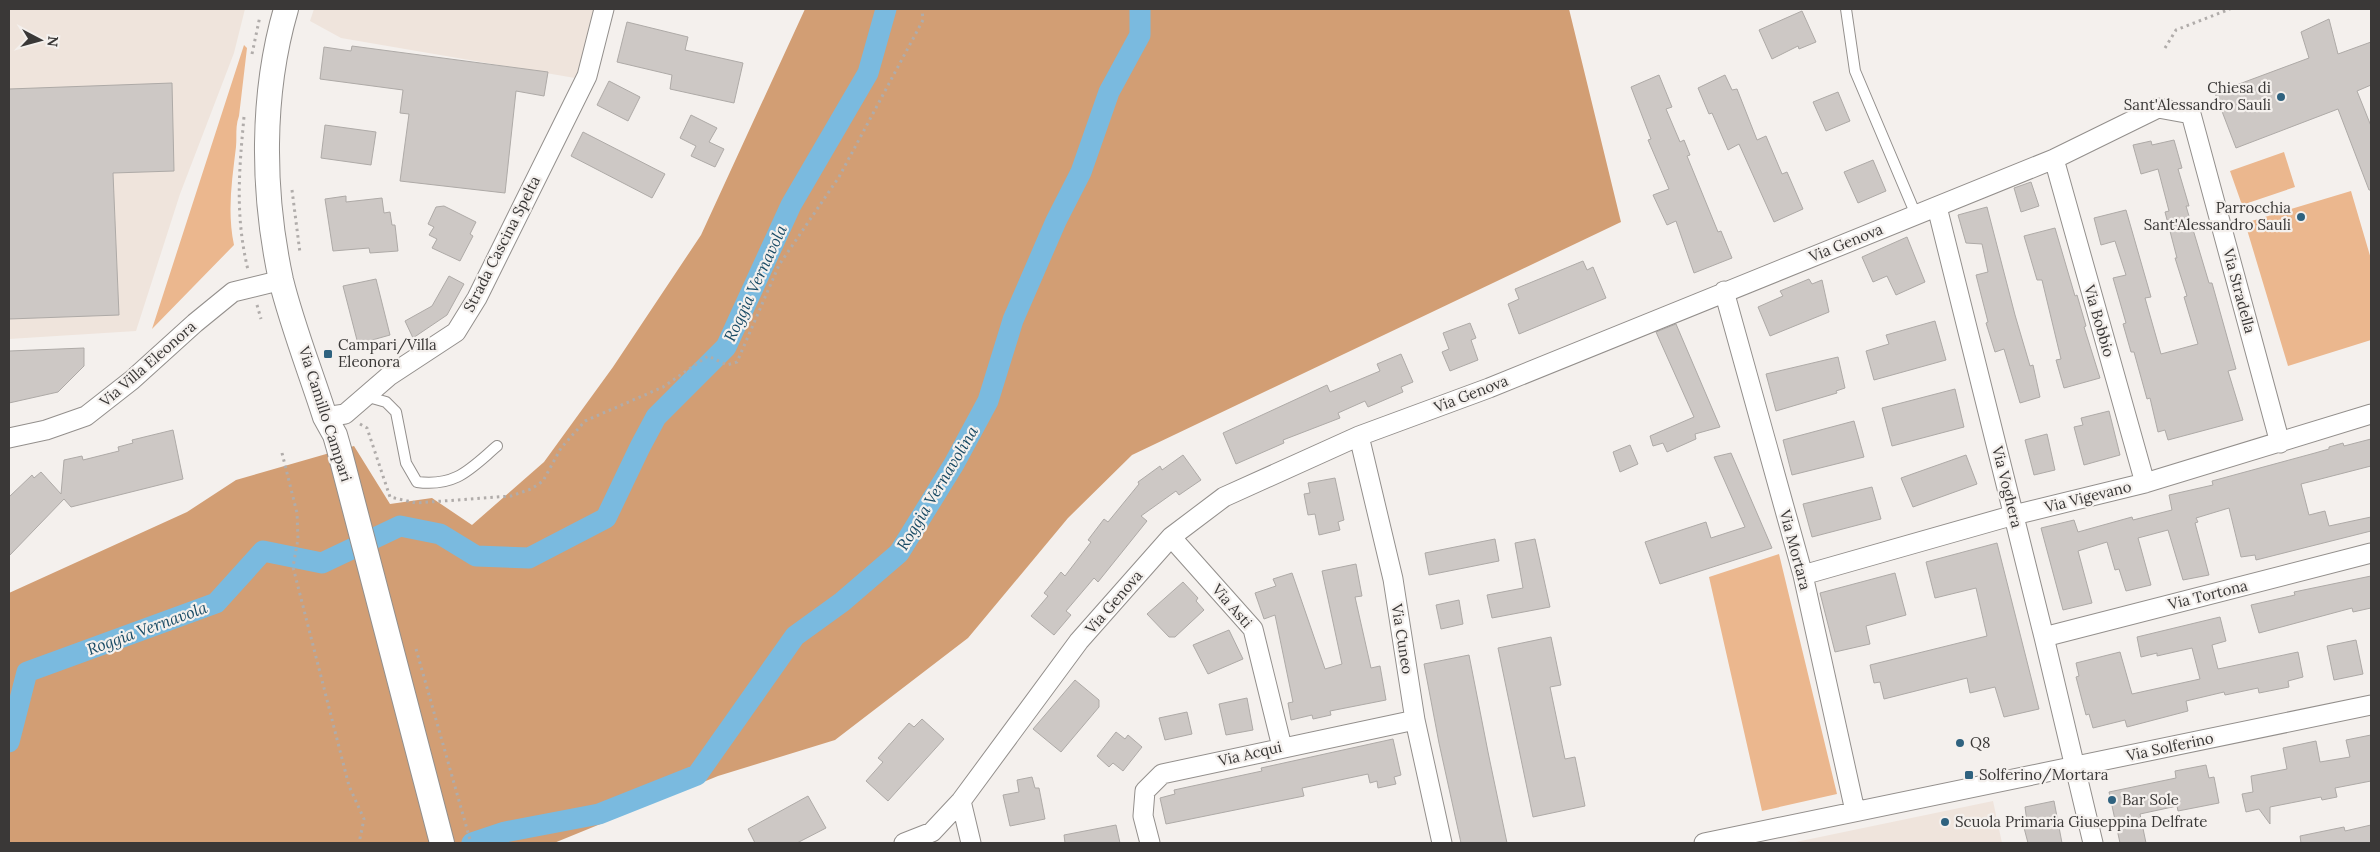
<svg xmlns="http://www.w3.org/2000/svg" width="2380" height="852" font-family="Lora,serif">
<rect width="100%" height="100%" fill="#f4f0ed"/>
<path fill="#efe4dc" d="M9 9H245L234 53 180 194 136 331 9 339Z
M314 9H594L582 66 575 78 341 38 310 21Z
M1993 801 2002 843H1791Z"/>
<path fill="#ebb78e" d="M244 45 247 48 239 116C235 127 237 136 236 147 232 180 227 212 234 245L152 329Z
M2284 152 2295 187 2242 205 2230 171Z
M2351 191 2371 259V340L2288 366 2245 223Z
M1779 554 1837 794 1762 811 1709 577Z"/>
<path fill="#d29e74" d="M805 9H1569L1621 222 1132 455 1068 518 968 638 835 740 718 776 554 843H9V593L187 512 236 480 354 446 390 504 432 498 472 525 544 462 613 367 701 235Z"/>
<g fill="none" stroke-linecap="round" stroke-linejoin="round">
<path stroke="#7abadf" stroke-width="21" d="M9 742 27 672 216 603 263 551 322 563 400 526 440 534 476 556 529 558 606 518 640 447 656 417 726 347 791 205 868 73 886 9
M472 843 505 832 599 814 697 775 795 636 842 602 899 553 954 464 988 401 1013 320 1056 221 1081 172 1109 92 1140 35V9"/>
</g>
<path fill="#cdc8c5" stroke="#aeaaa7" d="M1802 11 1816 42 1799 49 1798 46 1772 59 1759 30Z
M2329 19 2338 54 2371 42V85L2357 91 2371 126V190H2369L2338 109 2236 148 2215 93 2309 58 2301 32Z
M627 22 688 37 685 50 743 63 734 103 670 89 672 75 617 62Z
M352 46 548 72 544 96 516 91 505 193 400 181 409 114 400 113 403 90 320 79 324 47 351 51Z
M1659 75 1672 107 1666 109 1680 142 1684 140 1690 155 1687 156 1718 232 1721 231 1732 258 1694 273 1676 221 1667 225 1653 195 1669 189 1648 140 1651 139 1631 87Z
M1725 75 1732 90 1737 89 1757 140 1766 136 1782 174 1787 172 1803 209 1774 222 1739 144 1728 150 1712 113 1709 114 1698 88Z
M609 81 640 97 628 121 597 105Z
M172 83 174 171 113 173 119 315 9 319V89Z
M1838 92 1850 121 1826 131 1813 102Z
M691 115 717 128 709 142 724 149 715 167 691 156 696 146 680 138Z
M325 125 376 132 371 165 321 158Z
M583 132 665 174 652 198 571 156Z
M2174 140 2182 168 2178 169 2189 206H2186L2209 283H2212L2236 369 2228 371 2243 420 2168 440 2165 430 2158 432 2150 398 2147 399 2134 352H2131L2123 324 2126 323 2113 278 2126 275 2115 241 2101 245 2094 218 2126 210 2151 297 2145 298 2161 354 2198 344 2184 297 2187 296 2175 258H2177L2165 212 2169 211 2158 169 2141 174 2133 145 2151 141 2152 145Z
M1873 160 1886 191 1858 203 1844 172Z
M2031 182 2039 206 2021 212 2014 188Z
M346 196V202L382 198 384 213 390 212 392 225H395L398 251 370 253 369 248 333 251 325 199Z
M444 206 476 222 470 234 473 236 460 261 432 248 437 239 429 235 434 227 428 224 436 207Z
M1987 207 2015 315 2030 366 2033 365 2040 397 2020 403 2004 349 1995 352 1986 323 1988 322 1976 275 1988 272 1982 244 1966 243 1958 215Z
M2055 228 2075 296 2077 295 2086 326 2084 327 2100 378 2064 388 2056 360 2061 359 2042 280H2037L2024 236Z
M1907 237 1925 282 1896 295 1887 276 1873 282 1862 257Z
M1583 261 1587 270 1593 267 1606 298 1519 334 1508 304 1519 299 1515 289Z
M449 276 464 284 447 315 413 338 405 321 432 306Z
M376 279 390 335 358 344 343 286Z
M1809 279 1812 284 1822 280 1829 312 1770 336 1758 307 1783 296 1780 291Z
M1935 321 1946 360 1874 380 1866 351 1889 344 1886 335Z
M1470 323 1476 338 1471 340 1478 360 1450 371 1442 352 1449 349 1443 333Z
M1676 324 1720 427 1695 434 1696 439 1667 452 1663 443 1653 446 1650 436 1694 417 1656 332Z
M84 348V366L58 392 9 403V351Z
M1401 354 1413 382 1401 387 1403 392 1368 407 1365 401 1338 413 1340 418 1283 440 1284 443 1236 464 1223 433 1327 385 1330 392 1380 371 1377 364Z
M1838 357 1845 388 1836 391 1837 393 1776 411 1766 374Z
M1955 389 1964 427 1892 446 1882 408Z
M2109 411 2120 455 2084 465 2074 427 2083 425 2081 418Z
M1854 421 1864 457 1792 475 1783 440Z
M173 430 183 479 71 507 64 499 9 556V497L32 475 34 478 41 472 61 494 64 460 82 456 83 460 119 451 118 447 133 443 132 440Z
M2047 434 2055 470 2034 475 2025 440Z
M2371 439V466L2301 484 2309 515 2325 511 2329 526 2371 517V531L2256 560 2255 555 2241 557 2229 508 2196 518 2198 522 2195 523 2209 575 2183 580 2168 530 2138 538 2151 585 2126 591 2119 569 2115 570 2107 542 2078 551 2092 603 2063 610 2041 528 2074 520 2078 532 2132 517 2133 520 2172 510 2169 495 2213 485 2212 481 2315 453 2329 449V447L2343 443 2344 446Z
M1630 445 1638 464 1620 472 1613 452Z
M1731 453 1772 548 1660 584 1645 542 1706 522 1711 538 1745 527 1714 457Z
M1183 455 1201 480 1179 495 1176 491 1141 516 1147 521 1098 582 1094 578 1066 611 1071 615 1054 635 1031 616 1048 596 1044 593 1061 572 1065 576 1091 542 1088 540 1104 519 1108 522 1139 484 1138 482 1160 466 1162 470Z
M1966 455 1977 484 1913 507 1901 478Z
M1335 478 1344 520 1338 522 1340 530 1319 535 1315 514 1308 515 1304 494 1310 493 1308 483Z
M1872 487 1881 519 1812 537 1803 504Z
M1495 539 1499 561 1429 575 1425 553Z
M1535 539 1550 607 1492 618 1487 595 1523 588 1515 543Z
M1997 543 2039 709 2004 717 1995 687 1970 693 1967 678 1884 699 1880 682 1874 683 1870 665 1987 636 1976 588 1935 598 1926 562Z
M1356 564 1362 596 1355 597 1371 668 1380 666 1386 700 1330 711 1331 715 1313 719 1312 715 1291 720 1288 703 1293 702 1275 615 1264 619 1255 593 1276 586 1273 579 1292 573 1325 669 1342 664 1322 571Z
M1895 573 1906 615 1866 626 1870 644 1835 652 1820 593Z
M2371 576V608L2353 612 2352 608 2259 633 2251 605 2295 595 2294 592Z
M1183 582 1198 598 1196 601 1204 610 1175 637H1169L1147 614Z
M1459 600 1463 624 1441 629 1436 605Z
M2220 617 2226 641 2212 645 2218 669 2298 652 2303 677 2288 681 2289 687 2259 693 2258 688 2225 695 2224 692 2186 701 2188 711 2127 727 2125 720 2093 728 2089 714 2086 715 2082 700 2076 677 2079 676 2076 663 2120 652 2132 694 2200 679 2192 648 2157 656V653L2141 657 2137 637Z
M1229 630 1243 659 1208 674 1193 645Z
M1551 637 1561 685 1550 687 1565 759 1575 757 1585 806 1533 817 1498 648Z
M2356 640 2363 674 2334 680 2327 646Z
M1469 655 1488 752 1507 843H1461L1439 743 1424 664Z
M1075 680 1099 700V707L1061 752 1033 729Z
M1247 698 1253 730 1226 735 1219 704Z
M1187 712 1192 734 1165 740 1159 718Z
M922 719 944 739 888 801 866 781 883 762 878 758 909 723 914 727Z
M1116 732 1125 739 1128 735 1142 747 1123 771 1113 763 1109 767 1097 756Z
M2371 735V781L2335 788 2337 797 2322 800 2321 797 2270 807V824L2259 809 2246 812 2242 794 2253 792 2251 776 2287 769 2283 748 2316 741 2320 762 2350 757 2346 740Z
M1393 739 1401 775 1394 777 1396 784 1378 788 1377 781 1370 783 1368 774 1302 788 1304 796 1166 824 1160 798 1175 794 1174 790 1262 771 1261 768Z
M2206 765 2209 778 2214 777 2219 803 2178 811 2177 806 2140 814 2146 843H2120L2109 792 2176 778 2175 771Z
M1032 777 1035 788H1039L1045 819 1010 826 1003 795 1019 792 1017 780Z
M808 796 826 828 797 843H755L748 829Z
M2054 801 2062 843H2028L2023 824 2027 822 2025 807Z
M1116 825 1120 843H1065L1064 835Z
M2371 825V843H2301L2300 836 2344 827 2345 831Z"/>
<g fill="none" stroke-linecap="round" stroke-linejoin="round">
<g stroke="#938f8c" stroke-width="12">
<path id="service" d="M1846 9 1855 71 1916 215
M365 396 386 402 396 412 406 463 417 482C456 487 470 469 497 446"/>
</g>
<g stroke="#938f8c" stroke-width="21">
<path id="minor" d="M2054 159 2145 483
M1937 207 2044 637 2093 843
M1724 291 1803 575 1855 811
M325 417 345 414 389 376 456 332 477 298 587 76 604 9
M1359 436 1393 579 1415 720 1442 843
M9 438 46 430 86 416 132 380 195 323 233 292 282 280
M1171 537 1253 629 1282 747
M1803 575 2014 515 2145 483 2371 414
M2044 637 2371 553
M961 801 971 843
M904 843 932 832 961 801 1079 641 1171 537 1224 497 1359 436 1489 388 2054 159 2158 108 2191 114 2280 443
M1150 843 1143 816 1145 791 1162 774 1415 720
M1704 843 2371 705"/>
</g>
<g stroke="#938f8c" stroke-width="26">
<path id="tertiary" d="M286 9C261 95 262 192 281 280 292 325 311 373 325 417L335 435 339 449 442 843"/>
</g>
<path stroke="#b0acaa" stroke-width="3" stroke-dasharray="2.5 4" stroke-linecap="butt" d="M2165 48 2176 30 2230 9
M252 54 260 16
M244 117C239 171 235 216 248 270
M292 190 300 253
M257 305 261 319
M360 424 367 428 390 497 416 503 511 496 531 489 543 481 561 448 585 421 663 387 708 356 727 365 737 362 779 265 839 177 923 20 922 9
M282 453 297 513 298 539 293 567 349 786 364 819 359 843
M416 649 471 843"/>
<use href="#service" stroke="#fff" stroke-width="10"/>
<use href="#minor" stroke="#fff" stroke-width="19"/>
<use href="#tertiary" stroke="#fff" stroke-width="24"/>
</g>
<g fill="#2f627f" stroke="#f4f0ed" stroke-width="2">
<circle cx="2281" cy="97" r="5"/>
<circle cx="2301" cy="217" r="5"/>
<rect x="323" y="349" width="10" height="10" rx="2.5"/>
<circle cx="1960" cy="743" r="5"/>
<rect x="1964" y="770" width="10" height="10" rx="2.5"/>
<circle cx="2112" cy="800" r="5"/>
<circle cx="1945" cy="822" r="5"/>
</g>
<g text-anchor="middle" stroke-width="4.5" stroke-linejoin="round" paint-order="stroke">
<g font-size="15" fill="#3a3837" stroke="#f4f0ed" text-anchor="start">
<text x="2271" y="93" text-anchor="end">Chiesa di<tspan x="2271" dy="17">Sant'Alessandro Sauli</tspan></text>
<text x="2291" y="213" text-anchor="end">Parrocchia<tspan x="2291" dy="17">Sant'Alessandro Sauli</tspan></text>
<text x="338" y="350">Campari/Villa<tspan x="338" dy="17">Eleonora</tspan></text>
<text x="1970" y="748">Q8</text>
<text x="1979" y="780">Solferino/Mortara</text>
<text x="2122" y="805">Bar Sole</text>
<text x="1955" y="827">Scuola Primaria Giuseppina Delfrate</text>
</g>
<g font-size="15" fill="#3a3837" stroke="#f4f0ed">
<text transform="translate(1846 243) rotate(-22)" y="5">Via Genova</text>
<text transform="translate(502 244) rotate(-63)" y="5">Strada Cascina Spelta</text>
<text transform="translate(2239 291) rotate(75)" y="5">Via Stradella</text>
<text transform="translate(2099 321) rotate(74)" y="5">Via Bobbio</text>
<text transform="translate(148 364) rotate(-41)" y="5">Via Villa Eleonora</text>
<text transform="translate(1471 394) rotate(-21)" y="5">Via Genova</text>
<text transform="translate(325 414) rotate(72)" y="5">Via Camillo Campari</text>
<text transform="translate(2007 487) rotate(76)" y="5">Via Voghera</text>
<text transform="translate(2088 497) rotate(-14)" y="5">Via Vigevano</text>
<text transform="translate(1795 550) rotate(75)" y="5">Via Mortara</text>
<text transform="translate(2208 595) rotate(-14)" y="5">Via Tortona</text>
<text transform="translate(1114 602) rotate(-49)" y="5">Via Genova</text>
<text transform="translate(1232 606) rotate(49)" y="5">Via Asti</text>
<text transform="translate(1402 639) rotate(81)" y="5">Via Cuneo</text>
<text transform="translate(2170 747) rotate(-12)" y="5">Via Solferino</text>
<text transform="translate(1250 754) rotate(-13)" y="5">Via Acqui</text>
</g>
<g font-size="16" font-style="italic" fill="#194b65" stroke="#f4f0ed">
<text transform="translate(755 283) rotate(-65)" y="6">Roggia Vernavola</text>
<text transform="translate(937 488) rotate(-59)" y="6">Roggia Vernavolina</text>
<text transform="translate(147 628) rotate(-20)" y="6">Roggia Vernavola</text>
</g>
</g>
<rect width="2380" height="852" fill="none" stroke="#3a3837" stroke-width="20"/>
<g transform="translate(40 40) rotate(96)" stroke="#f4f0ed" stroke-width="4" paint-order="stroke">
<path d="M0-4L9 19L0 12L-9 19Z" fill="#3a3837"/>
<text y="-8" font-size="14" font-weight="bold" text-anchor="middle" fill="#3a3837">N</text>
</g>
</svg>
